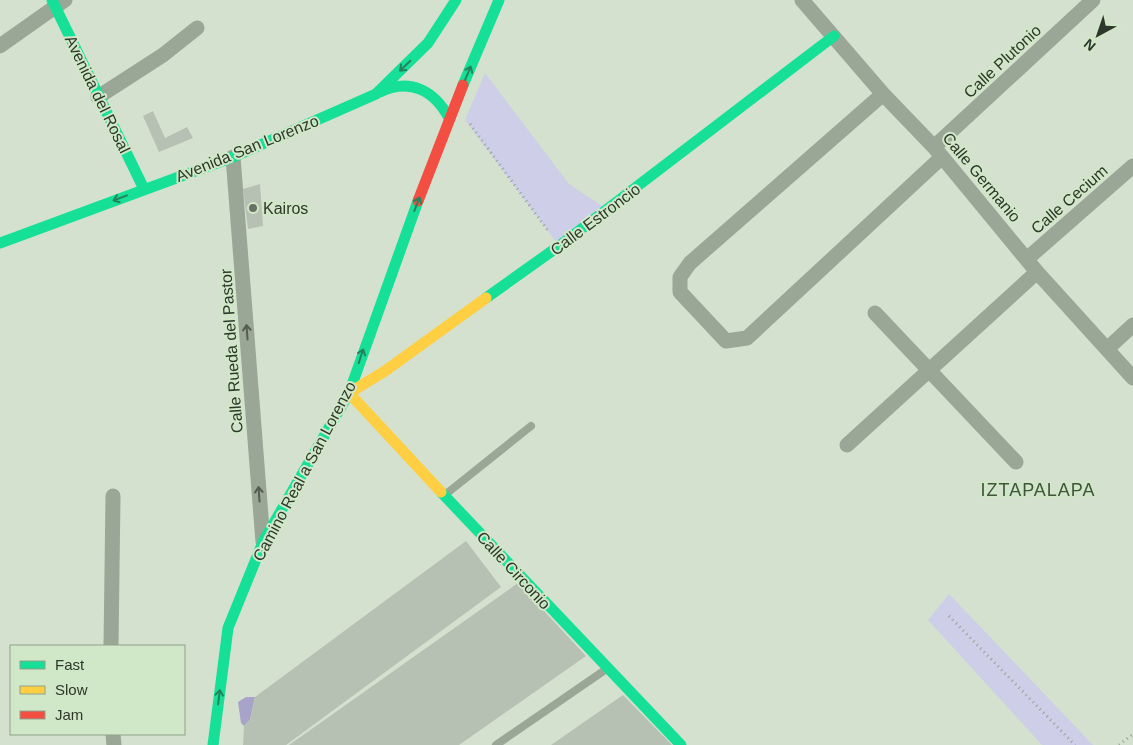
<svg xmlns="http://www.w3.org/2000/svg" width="1133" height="745" font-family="Helvetica,sans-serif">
<rect width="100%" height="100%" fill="#d4e1cf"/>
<path fill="#cecee8" d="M485 73 569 184 608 210 559 246 465 120Z
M949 594 1093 745H1042L928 620Z"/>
<path fill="#a8a3c9" d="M246 697H255L250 720 244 726 241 723 238 702Z"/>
<path fill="#b7c1b3" d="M153 111 165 138 187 127 193 138 159 152 143 116Z
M260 184 263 226 248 229 243 189Z
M466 541 501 587 286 745H243L244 726 250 720 255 697Z
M518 583 586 656 459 745H289Z
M623 695 672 745H551Z"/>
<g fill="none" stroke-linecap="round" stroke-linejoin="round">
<path stroke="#98a294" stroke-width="3" stroke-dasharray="1 4" stroke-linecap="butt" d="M470 124 549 232
M949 616 1075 745
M1119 745 1133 734"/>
<path stroke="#9aa696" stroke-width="8" d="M446 494 531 426
M496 745 605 670"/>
<path stroke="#9aa696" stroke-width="15" d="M802 0 883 94 934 147 1037 272 1133 378
M0 46 65 0
M883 94 690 263 680 277V292L726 341 747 338 942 157
M98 97 163 55 197 28
M934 147 1093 0
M233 157 263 542
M1028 258 1133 166
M875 313 1016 462
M1107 349 1133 325
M847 445 1037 272
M111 646 113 496
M113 734 114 745"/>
<path stroke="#16e098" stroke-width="11" d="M52 0 144 189
M463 85 499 0
M380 92C410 78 434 90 449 118
M0 243 233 157 376 94 428 43 456 0
M486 298 559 246 834 36
M441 492 681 745
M213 745 228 628 263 542 349 393 418 201"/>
<path stroke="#ffcf43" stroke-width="11" d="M441 492 349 393 385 371 486 298"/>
<path stroke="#f24e42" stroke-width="11" d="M418 201 463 85"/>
</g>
<defs><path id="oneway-shaft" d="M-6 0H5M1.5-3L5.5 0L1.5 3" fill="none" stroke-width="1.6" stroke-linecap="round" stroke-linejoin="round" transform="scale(1.25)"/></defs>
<g stroke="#23835c">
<use href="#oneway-shaft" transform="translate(405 66) rotate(136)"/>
<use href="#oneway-shaft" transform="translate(468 73) rotate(-67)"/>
<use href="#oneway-shaft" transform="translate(120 198) rotate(159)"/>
<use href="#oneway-shaft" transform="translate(417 204) rotate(-69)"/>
<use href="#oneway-shaft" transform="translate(361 356) rotate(-72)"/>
<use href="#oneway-shaft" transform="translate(219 697) rotate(-83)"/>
</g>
<g stroke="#545e50">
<use href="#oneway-shaft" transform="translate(247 332) rotate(-94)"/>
<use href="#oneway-shaft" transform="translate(259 494) rotate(-94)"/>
</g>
<circle fill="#687264" stroke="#d0e8c8" stroke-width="2" cx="253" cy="208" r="5"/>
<g text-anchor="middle" stroke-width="4" stroke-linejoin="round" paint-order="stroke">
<g font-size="16" fill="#2e372b" stroke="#d0e8c8">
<text transform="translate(1002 61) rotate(-43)" y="6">Calle Plutonio</text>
<text transform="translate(98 94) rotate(64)" y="6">Avenida del Rosal</text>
<text transform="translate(247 148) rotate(-22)" y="6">Avenida San Lorenzo</text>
<text transform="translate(982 177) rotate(50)" y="6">Calle Germanio</text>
<text transform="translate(1069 199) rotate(-41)" y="6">Calle Cecium</text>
<text transform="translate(595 219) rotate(-37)" y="6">Calle Estroncio</text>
<text transform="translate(231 351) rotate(-94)" y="6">Calle Rueda del Pastor</text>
<text transform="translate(304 471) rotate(-62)" y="6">Camino Real a San Lorenzo</text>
<text transform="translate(514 570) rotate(47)" y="6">Calle Circonio</text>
</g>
<g font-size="16" fill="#2e372b" stroke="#d0e8c8" text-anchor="start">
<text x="263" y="214">Kairos</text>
</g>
<g font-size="18" letter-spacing="1" fill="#41553a" stroke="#d0e8c8">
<text x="1038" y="496">IZTAPALAPA</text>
</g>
</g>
<rect x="10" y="645" width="175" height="90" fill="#d0e8c8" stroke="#8fa189"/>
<rect x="20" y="661" width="25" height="8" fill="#16e098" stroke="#8fa189"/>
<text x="55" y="670" font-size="15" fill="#2e372b">Fast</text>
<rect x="20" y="686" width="25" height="8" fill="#ffcf43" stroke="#8fa189"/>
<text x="55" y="695" font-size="15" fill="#2e372b">Slow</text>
<rect x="20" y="711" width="25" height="8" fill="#f24e42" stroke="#8fa189"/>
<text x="55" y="720" font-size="15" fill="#2e372b">Jam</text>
<g transform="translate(1098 35) rotate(220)" stroke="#d0e8c8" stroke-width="4" paint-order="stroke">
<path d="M0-4L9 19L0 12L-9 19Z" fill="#2e372b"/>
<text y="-8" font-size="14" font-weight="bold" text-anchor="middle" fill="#2e372b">N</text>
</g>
</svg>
